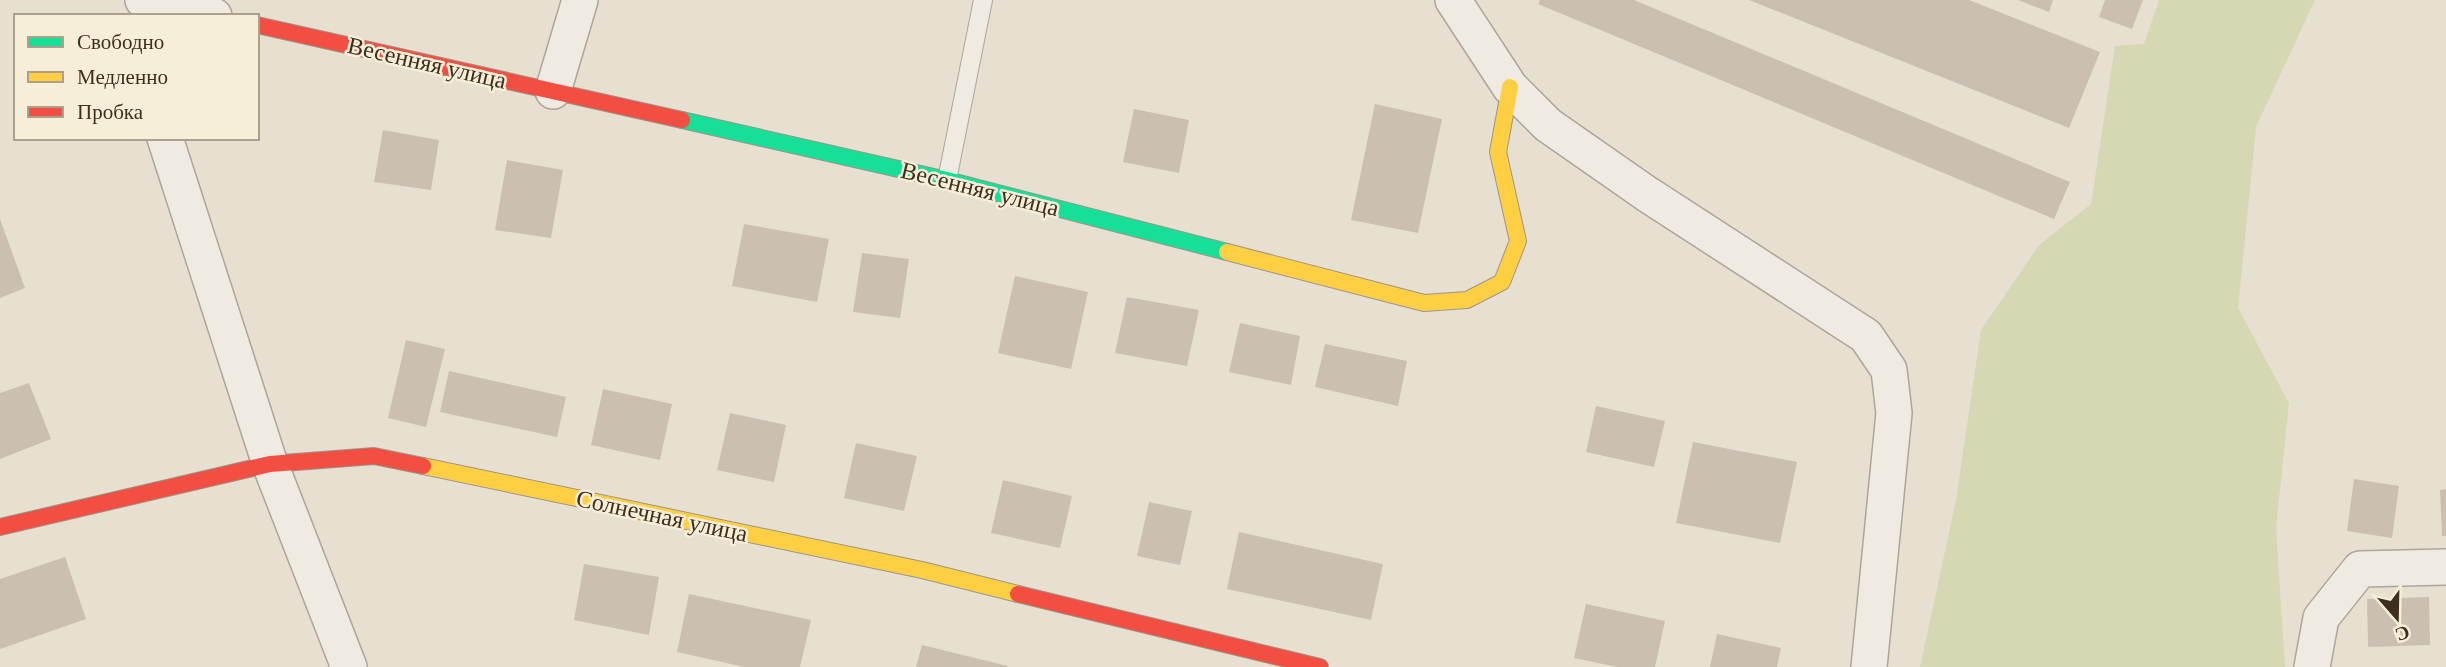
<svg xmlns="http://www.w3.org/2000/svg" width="2446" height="667" font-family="'Times New Roman',serif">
<rect width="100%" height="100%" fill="#e7e0d1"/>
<path fill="#d6d7b3" d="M2159 0H2315L2256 127 2238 308 2289 403 2276 529 2285 667H1920L1956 500 1981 330 2039 245 2091 204 2115 46 2144 44Z"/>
<path fill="#cbbfb2" d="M1540 0H1634L2070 182 2054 219 1538 4Z
M1749 0H1969L2100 52 2069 128Z
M2018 0H2053L2049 12Z
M2105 0H2143L2132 29 2099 17Z
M1375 104 1442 119 1418 233 1351 220Z
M1134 109 1189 120 1179 173 1123 162Z
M383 130 439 140 431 190 374 182Z
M507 160 563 170 551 238 495 230Z
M0 219 25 288 0 298Z
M744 224 829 239 817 302 732 286Z
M862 253 909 259 900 318 853 312Z
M1015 276 1088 292 1071 369 998 353Z
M1127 297 1199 310 1187 366 1115 353Z
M1240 323 1300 336 1291 385 1229 372Z
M406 340 445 349 426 427 388 418Z
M1325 344 1407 361 1398 406 1315 387Z
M449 371 566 397 557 437 440 412Z
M29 383 51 439 0 459V393Z
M603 389 672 404 660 460 591 445Z
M1596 406 1665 421 1654 467 1586 452Z
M730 413 786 425 774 482 717 470Z
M1693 442 1797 462 1780 543 1676 523Z
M856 443 917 456 904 511 844 498Z
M2354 479 2399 486 2392 538 2347 531Z
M1003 480 1072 496 1060 548 991 533Z
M2446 489V536H2442L2440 490Z
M1149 502 1192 511 1180 565 1137 556Z
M1239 532 1383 564 1371 620 1227 589Z
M65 557 86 619 0 649V579Z
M584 564 659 577 649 635 574 620Z
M689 594 811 620 800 667H744L677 652Z
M2429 597 2430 645 2368 647 2367 599Z
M1586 604 1665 621 1655 667H1617L1574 658Z
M1717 634 1781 648 1777 667H1710Z
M922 645 1008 666 1007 667H916Z"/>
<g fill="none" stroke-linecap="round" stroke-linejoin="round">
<g stroke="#ada599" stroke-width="20">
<path id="lane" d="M947 180 983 0"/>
</g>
<g stroke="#ada599" stroke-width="38">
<path id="street" d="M143 0 214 16
M1453 0 1510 87 1548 125 1647 194 1866 336 1889 370 1894 413 1869 667
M553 91 580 0
M165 138 270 464 349 667
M2312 667 2321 618 2360 569 2446 567"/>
</g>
<g stroke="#9c958a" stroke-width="18">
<path id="fast" d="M682 120 947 180 1227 252"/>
</g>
<g stroke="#9c958a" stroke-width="18">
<path id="slow" d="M1227 252 1424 303 1467 300 1502 282 1518 241 1498 152 1510 87
M423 466 922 570 1018 594"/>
</g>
<g stroke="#9c958a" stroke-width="18">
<path id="jam" d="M257 25 682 120
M0 527 270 464 374 456 423 466
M1018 594 1320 667"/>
</g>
<use href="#lane" stroke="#efebe3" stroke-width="18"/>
<use href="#street" stroke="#efebe3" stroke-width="35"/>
<use href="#fast" stroke="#16e098" stroke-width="16"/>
<use href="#slow" stroke="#ffcf43" stroke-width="16"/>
<use href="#jam" stroke="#f24e42" stroke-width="16"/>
</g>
<g text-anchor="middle" stroke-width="5" stroke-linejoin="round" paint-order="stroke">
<g font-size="24" fill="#3d2e20" stroke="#f7eed8">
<text transform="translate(427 63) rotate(13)" y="8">Весенняя улица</text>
<text transform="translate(980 189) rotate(14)" y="8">Весенняя улица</text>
<text transform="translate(662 516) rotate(12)" y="8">Солнечная улица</text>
</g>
</g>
<rect x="14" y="14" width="245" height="126" fill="#f7eed8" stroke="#ada18e" stroke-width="2"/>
<rect x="28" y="37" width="35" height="10" fill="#16e098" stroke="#ada18e" stroke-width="2"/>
<text x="77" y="49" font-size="21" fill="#3d2e20">Свободно</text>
<rect x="28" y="72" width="35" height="10" fill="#ffcf43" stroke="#ada18e" stroke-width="2"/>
<text x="77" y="84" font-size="21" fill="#3d2e20">Медленно</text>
<rect x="28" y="107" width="35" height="10" fill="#f24e42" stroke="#ada18e" stroke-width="2"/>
<text x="77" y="119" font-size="21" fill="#3d2e20">Пробка</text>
<g transform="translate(2397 618) rotate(160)" stroke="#f7eed8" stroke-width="5" paint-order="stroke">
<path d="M0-5L12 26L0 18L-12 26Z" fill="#3d2e20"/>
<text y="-10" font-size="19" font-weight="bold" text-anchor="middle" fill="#3d2e20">С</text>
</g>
</svg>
